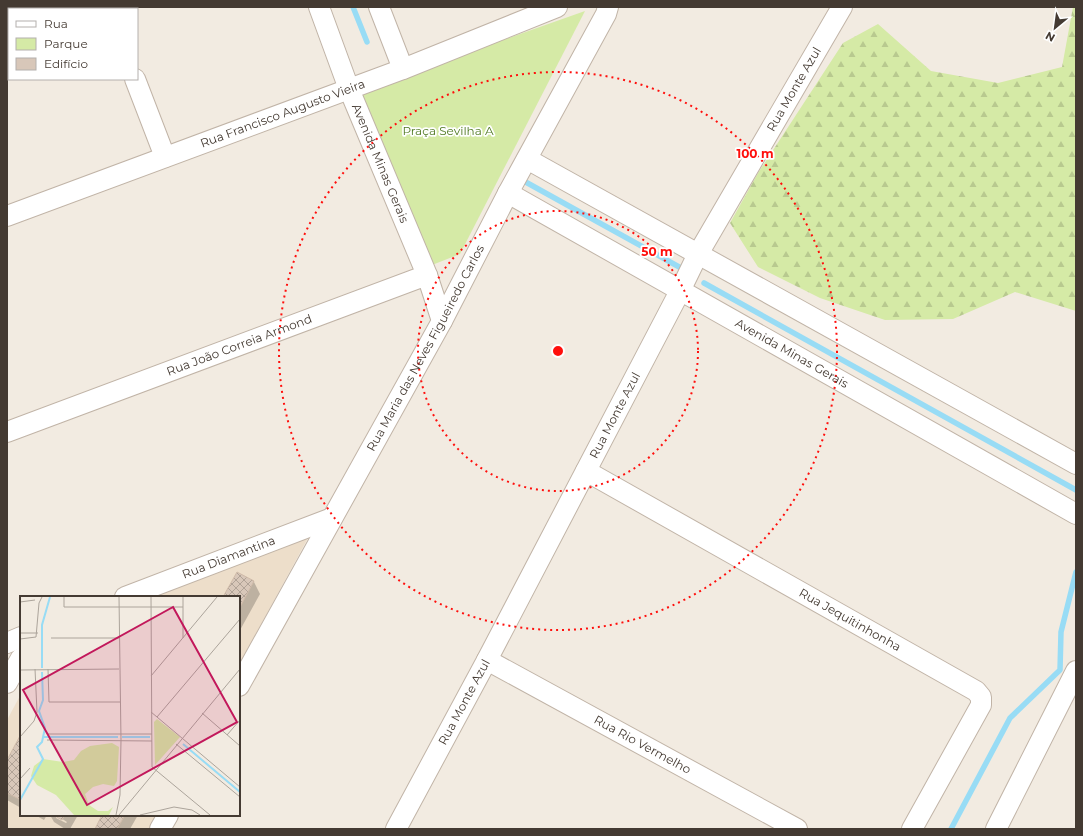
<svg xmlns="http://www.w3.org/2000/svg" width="1083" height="836" font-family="Montserrat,sans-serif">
<defs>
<pattern id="forest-firs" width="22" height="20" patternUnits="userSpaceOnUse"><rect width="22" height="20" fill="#d5eaa6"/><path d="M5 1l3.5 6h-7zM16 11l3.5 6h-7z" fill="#b8c98f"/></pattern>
<pattern id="building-cross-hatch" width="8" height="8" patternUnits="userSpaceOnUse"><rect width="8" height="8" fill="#d8c7b9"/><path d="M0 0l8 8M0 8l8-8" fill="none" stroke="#b1a397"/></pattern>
</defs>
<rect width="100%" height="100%" fill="#f2ebe1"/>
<path fill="#eddeca" d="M309 536 239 665V597H145Z
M21 694V815H157L150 829H7V720Z"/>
<path fill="url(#forest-firs)" d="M1073 7H1076V311L1015 292 953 319 885 320 820 298 758 267 730 223 758 173 843 43 878 24 931 71 998 83 1062 67Z"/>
<path fill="#d5eaa6" d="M585 11 460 254 432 265 358 91Z"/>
<path fill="#0003" fill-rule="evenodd" d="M237 573 254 582 260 594 239 632V597H224Z
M21 736V808L7 800V762Z
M35 815H47L44 820Z
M50 815H78L70 829H65L54 822ZM56 815 67 822 66 823 56 818Z
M104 815H138L130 829H96Z"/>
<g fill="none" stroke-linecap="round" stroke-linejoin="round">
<path stroke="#98dcf5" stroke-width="5.5" d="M353 7 367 42
M522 180 681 268
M704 283 1076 490
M951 829 1010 718 1060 670 1061 632 1076 572"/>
</g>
<path fill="url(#building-cross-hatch)" stroke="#d0bba9" d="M237 572 254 581 239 609V597H223Z
M21 734V800L7 793V760Z
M53 815H65L62 820Z
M102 815H125L117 829H95Z"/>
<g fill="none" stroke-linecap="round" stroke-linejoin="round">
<g stroke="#c1b4a7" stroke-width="22">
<g id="minor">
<path d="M107 7 108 9"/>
<path id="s1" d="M319 7 349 89 427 275"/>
<path d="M379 7 403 69"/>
<path d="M135 79 165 157"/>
<path d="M527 159 1076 464"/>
<path id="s2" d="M508 193 1076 514"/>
<path id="s3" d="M7 216 403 69 557 7"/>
<path id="s4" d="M7 432 427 275 442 321"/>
<path id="s5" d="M586 471 976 691 981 697V705L912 829"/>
<path id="s6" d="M125 597 332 518"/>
<path d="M7 643 21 637"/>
<path id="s7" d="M487 660 797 829"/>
<path d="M7 683 21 658"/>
<path id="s8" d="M239 686 442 321 508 193 606 14 608 7"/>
<path d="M160 829 168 815"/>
<path id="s9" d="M396 829 487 660 680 291 698 254 842 7"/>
<path d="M996 829 1076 671"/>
</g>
</g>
<use href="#minor" stroke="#fff" stroke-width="20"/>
</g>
<g fill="none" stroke="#ff0f0c" stroke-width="2" stroke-dasharray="2 4">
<circle cx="558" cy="351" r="140"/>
<circle cx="558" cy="351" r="279"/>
</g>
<g text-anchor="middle" stroke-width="3.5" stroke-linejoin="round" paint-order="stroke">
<g font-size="12" fill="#443a32" stroke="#fff">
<text dy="4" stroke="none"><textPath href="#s9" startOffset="840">Rua Monte Azul</textPath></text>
<text dy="4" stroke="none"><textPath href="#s3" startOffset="294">Rua Francisco Augusto Vieira</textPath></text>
<text dy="4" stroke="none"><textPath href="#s1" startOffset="168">Avenida Minas Gerais</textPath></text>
<text dy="4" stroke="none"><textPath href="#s4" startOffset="248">Rua João Correia Armond</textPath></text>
<text dy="4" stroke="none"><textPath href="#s8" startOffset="386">Rua Maria das Neves Figueiredo Carlos</textPath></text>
<text dy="4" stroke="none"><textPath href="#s2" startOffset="326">Avenida Minas Gerais</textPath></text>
<text dy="4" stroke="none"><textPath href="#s9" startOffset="468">Rua Monte Azul</textPath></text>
<text dy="4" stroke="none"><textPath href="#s6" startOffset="111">Rua Diamantina</textPath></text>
<text dy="4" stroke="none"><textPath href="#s5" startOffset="303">Rua Jequitinhonha</textPath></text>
<text dy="4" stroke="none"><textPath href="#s9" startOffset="144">Rua Monte Azul</textPath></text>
<text dy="4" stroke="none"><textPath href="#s7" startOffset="177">Rua Rio Vermelho</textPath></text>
</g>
<g font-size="12" fill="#4f7922" stroke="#fff">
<text x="448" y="135">Praça Sevilha A</text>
</g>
</g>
<g transform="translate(20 596)">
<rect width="220" height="220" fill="#f2ebe1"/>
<path d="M92 147 99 151 97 185 94 190 83 188 73 191 65 198 69 209 78 215H88L93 211 89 219H54L36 199 17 189 11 180 14 170 23 163 43 166 54 164 61 155 70 150Z" fill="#d5eaa6"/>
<path d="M137 123 160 141 135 169 134 126Z" fill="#d5eaa6"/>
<path fill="none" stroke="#98dcf5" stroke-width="2" d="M22 72V29L30 1M24 141H98M102 141H130M163 148 220 196M0 204 23 163 17 151 22 146 25 132 19 115 23 104 22 76"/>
<path fill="none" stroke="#aca49b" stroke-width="1" d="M44 1V11H163M131 1 132 171 190 219M163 1V42M0 6 15 4M0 37H18M31 42H99M0 43 16 41 19 7 22 1M28 73 29 106H100M0 74 99 73M131 80 197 1M131 116 137 121 220 23M182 117 220 150M137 121 220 191M28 138H132M207 139 220 124M0 141 14 125 17 116 15 73M27 144 132 145M156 148 220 201M0 183 10 172M96 219 100 199 101 144 99 1M99 219 220 73M120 219 154 211 172 214 180 219"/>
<path fill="#c2185b" fill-opacity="0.15" stroke="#c2185b" stroke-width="2" d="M153 11 217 126 67 209 3 94Z"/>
<rect width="220" height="220" fill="none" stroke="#443a32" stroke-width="2"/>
</g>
<circle cx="558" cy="351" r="6" fill="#ff0f0c" stroke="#fff" stroke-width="2"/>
<g font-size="12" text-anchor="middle" font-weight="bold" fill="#ff0f0c" stroke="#fff" stroke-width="3.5" stroke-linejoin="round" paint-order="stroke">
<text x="755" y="158">100 m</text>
<text x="657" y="256">50 m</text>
</g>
<rect width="1083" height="836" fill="none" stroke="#443a32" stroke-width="16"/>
<rect x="8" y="8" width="130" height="72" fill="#ffffff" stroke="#b4b0ad"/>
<rect x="16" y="21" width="20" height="6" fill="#ffffff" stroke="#b4b0ad"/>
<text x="44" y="28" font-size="12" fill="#443a32">Rua</text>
<rect x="16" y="38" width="20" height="12" fill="#d5eaa6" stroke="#b4b0ad"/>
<text x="44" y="48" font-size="12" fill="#443a32">Parque</text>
<rect x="16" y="58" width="20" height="12" fill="#d8c7b9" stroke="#b4b0ad"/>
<text x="44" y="68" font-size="12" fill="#443a32">Edifício</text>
<g transform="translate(1055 28) rotate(209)" stroke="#ffffff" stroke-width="3" paint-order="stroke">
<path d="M0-3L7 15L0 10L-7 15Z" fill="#443a32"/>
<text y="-6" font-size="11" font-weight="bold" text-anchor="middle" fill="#443a32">N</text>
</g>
</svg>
